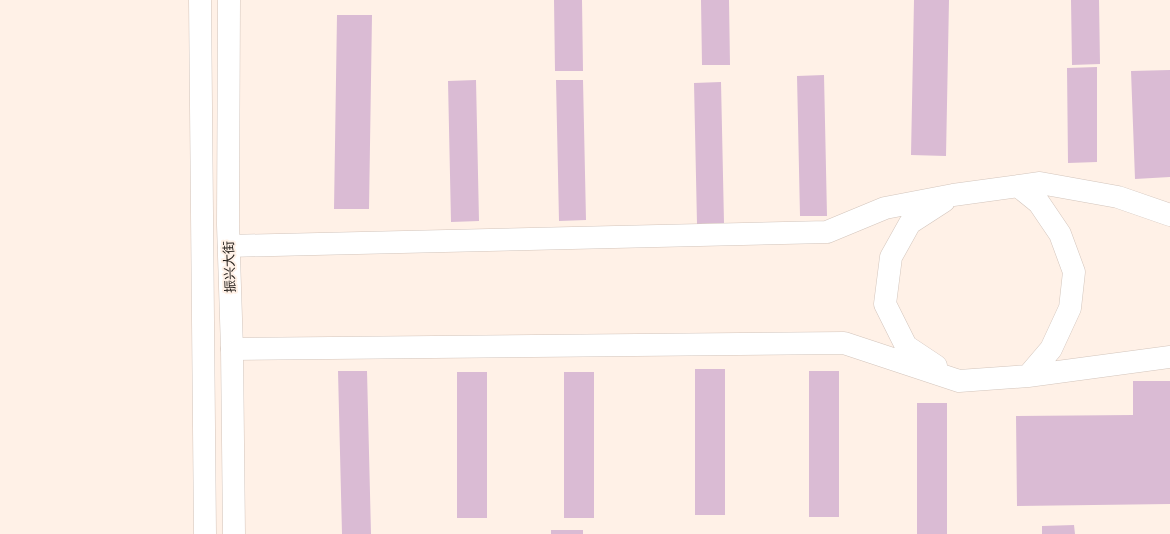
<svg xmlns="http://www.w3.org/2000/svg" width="1170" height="534" font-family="Barlow,'Noto Sans SC',sans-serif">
<rect width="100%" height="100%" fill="#fff1e7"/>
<path fill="#dabbd4" d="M554 0H582L583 71H555Z
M701 0H729L730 65H702Z
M914 0H949L946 156 911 155Z
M1071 0H1099L1100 64 1072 65Z
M337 15H372L369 209H334Z
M1097 67V162L1068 163 1067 68Z
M1170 70V177L1135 179 1131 71Z
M824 75 827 216H800L797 76Z
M476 80 479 221 451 222 448 81Z
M556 80H583L586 220 559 221Z
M721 82 724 223 697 224 694 83Z
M695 369H725V515H695Z
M338 371H367L371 534H342Z
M809 371H839V517H809Z
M457 372H487V518H457Z
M564 372H594V518H564Z
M1133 381H1170V504L1017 506 1016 416 1133 415Z
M917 403H947V534H917Z
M1074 525 1075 534H1042V526Z
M551 530H583V534H551Z"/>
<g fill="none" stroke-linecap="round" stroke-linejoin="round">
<g stroke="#d3c5bc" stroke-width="23">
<path id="street" d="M1018 186 1039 203 1060 234 1074 272 1070 308 1051 349 1028 376
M229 246 827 232 885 208 953 195 1040 183 1118 197 1170 215
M232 349 844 343 959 381 1028 376 1170 357
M936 366 906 346 885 304 891 257 910 223 944 201"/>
</g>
<g stroke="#d3c5bc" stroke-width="23">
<path id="secondary" d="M200 0 205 534
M229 0 228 225 232 349 234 534"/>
</g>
<use href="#street" stroke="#fff" stroke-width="22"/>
<use href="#secondary" stroke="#fff" stroke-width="22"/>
</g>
<g text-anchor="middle" stroke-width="4" stroke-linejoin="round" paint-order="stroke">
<g font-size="13" fill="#201b17" stroke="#fff1e7">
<text transform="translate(229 267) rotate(-92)" y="5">振兴大街</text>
</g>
</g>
</svg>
